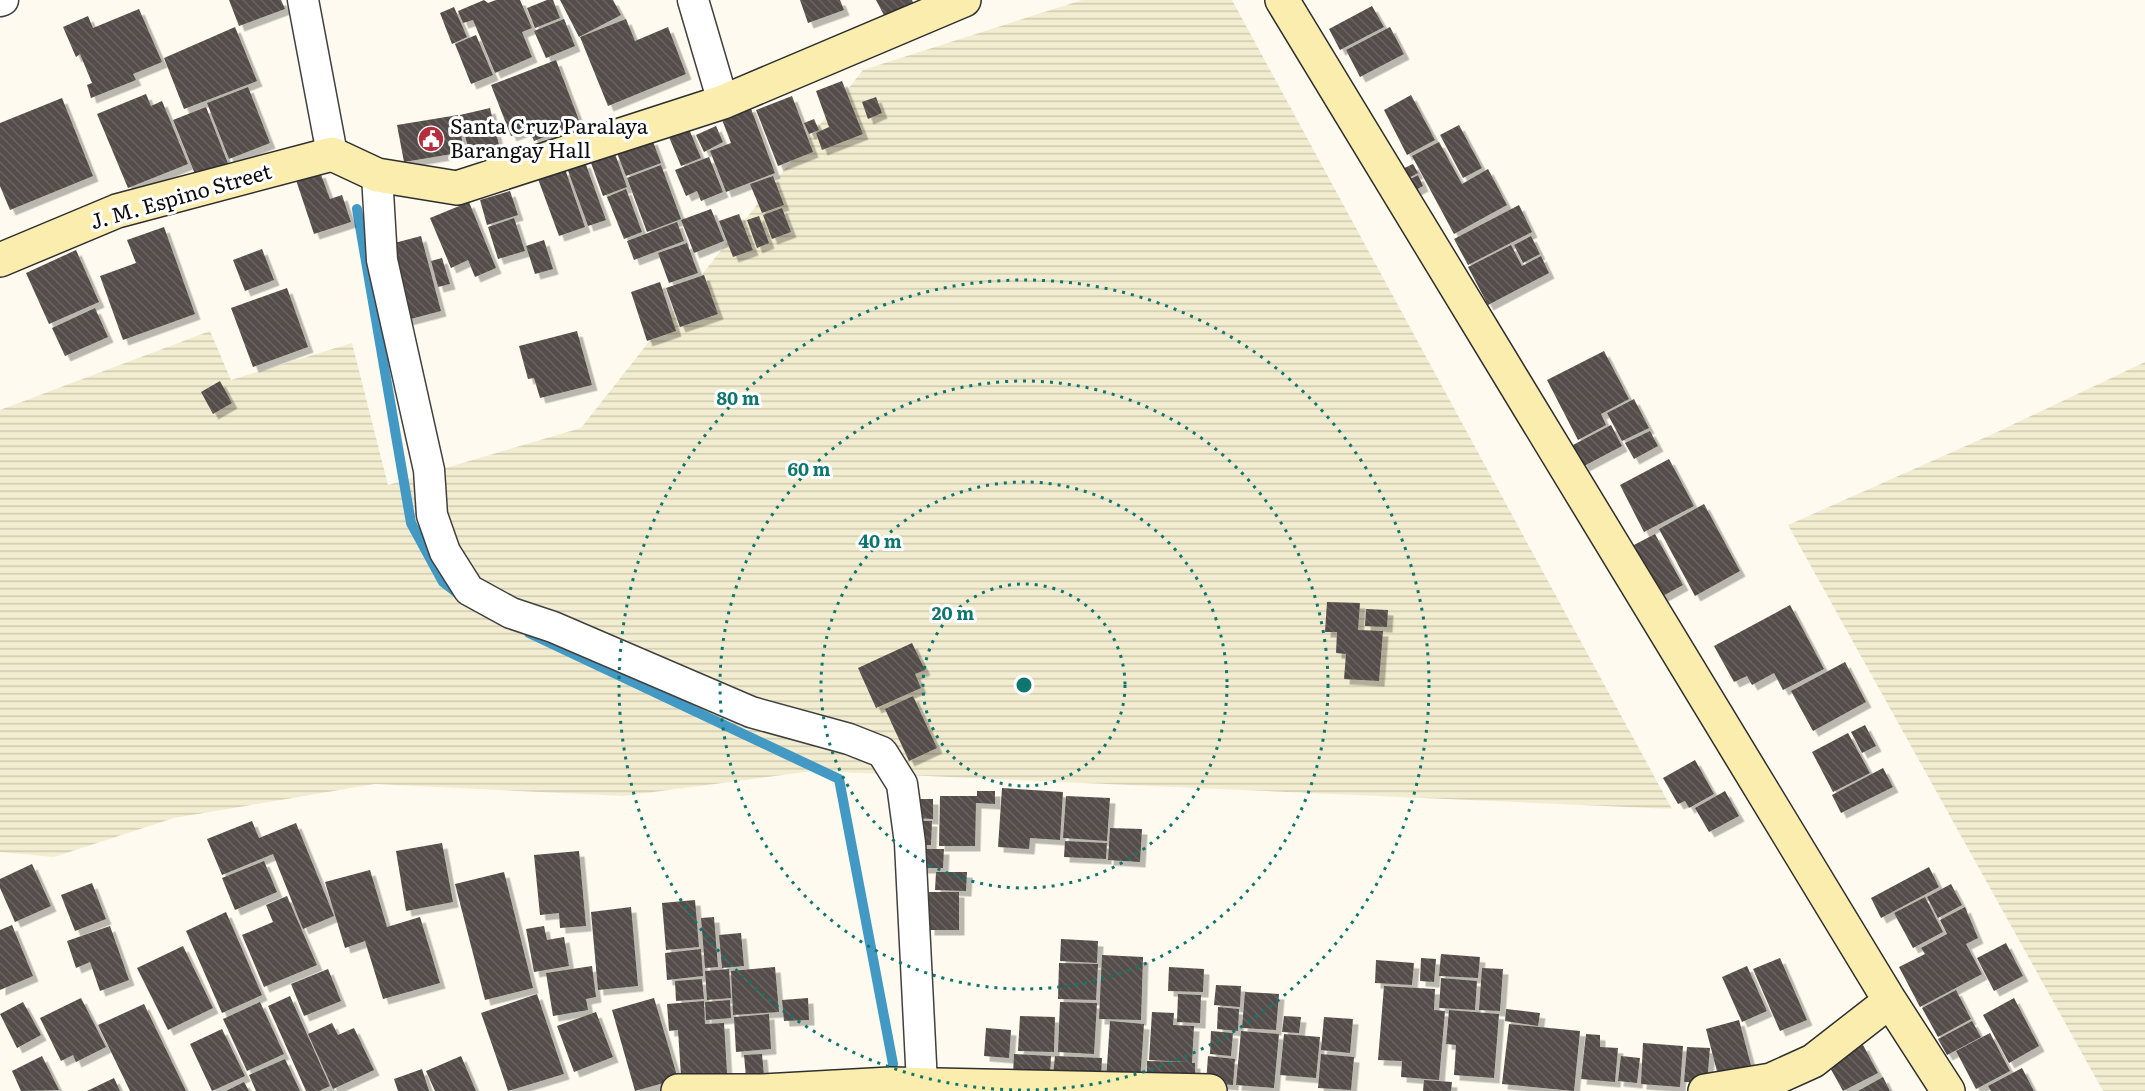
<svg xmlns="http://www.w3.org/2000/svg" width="2145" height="1091" font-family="Literata,serif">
<defs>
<pattern id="farmland-rules" width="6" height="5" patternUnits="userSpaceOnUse" patternTransform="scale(1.5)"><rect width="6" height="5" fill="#f2edd0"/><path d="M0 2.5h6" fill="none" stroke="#cecab1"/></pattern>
<pattern id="building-back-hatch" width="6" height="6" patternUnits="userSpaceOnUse" patternTransform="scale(1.5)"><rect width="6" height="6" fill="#554e4a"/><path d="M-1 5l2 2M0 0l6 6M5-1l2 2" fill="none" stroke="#686360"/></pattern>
<filter id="shadow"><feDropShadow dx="5.5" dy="5.5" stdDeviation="0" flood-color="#0004"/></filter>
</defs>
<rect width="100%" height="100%" fill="#fefaef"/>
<path fill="url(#farmland-rules)" d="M1082 0H1232L1672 809 813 771 623 796 375 784 174 818 54 857 0 852V410L210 331 231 380 352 343 388 485 581 428 863 70Z
M2145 362V1091H2103L1788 525 1995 433Z"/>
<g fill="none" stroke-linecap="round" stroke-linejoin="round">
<path stroke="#4299c4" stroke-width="10" d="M357 209 411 523 443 582 460 595
M529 633 839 779 893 1064"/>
</g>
<path fill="url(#building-back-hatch)" filter="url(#shadow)" d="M229 0H281L285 9 239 26Z
M484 0 488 3 496 0H520L532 28 522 32 532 57 495 73 473 20 463 23 458 11Z
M547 0H553L560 18 535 28 527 8Z
M560 0H613L621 15 579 37Z
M800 0H840L844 10 808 23Z
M876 0H912L914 5 886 19Z
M1372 6 1384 27 1340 50 1329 29Z
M454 7 467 37 452 44 440 13Z
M139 9 162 62 133 74 136 80 91 98 87 85 92 83 80 54 76 57 63 27 88 16 93 28Z
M564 19 575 46 546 58 534 31Z
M626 19 635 41 668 27 686 74 608 106 580 37Z
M235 27 257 81 184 109 164 58Z
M1390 27 1404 54 1360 77 1346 50Z
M476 35 493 75 471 84 455 44Z
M556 60 580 123 534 141 529 129 511 136 491 85Z
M842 81 863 134 822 150 816 133 829 127 816 91Z
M248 87 270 143 229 159 207 103Z
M146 94 151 106 162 101 188 164 128 188 97 114Z
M1411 95 1435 140 1407 155 1384 110Z
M792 96 813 152 778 166 756 110Z
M876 97 882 113 868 119 862 102Z
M62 98 93 176 10 210 0 186V123Z
M750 106 775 173 726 192 710 151 731 143 721 117Z
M206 107 229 166 197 179 173 120Z
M490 108 500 149 470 156 460 115Z
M458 115 464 152 404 162 397 125Z
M814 119 819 130 809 134 804 123Z
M1459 125 1482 168 1463 178 1440 135Z
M716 126 723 142 704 152 696 135Z
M689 129 701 158 681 166 669 137Z
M652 139 661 163 626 176 617 153Z
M1439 142 1462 184 1488 169 1507 205 1454 234 1412 156Z
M615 154 627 187 603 196 591 163Z
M709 157 723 192 701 201 697 191 686 196 675 170Z
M585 162 606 220 588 226 567 168Z
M1413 164 1418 173 1403 181 1398 171Z
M661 165 681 219 647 232 627 178Z
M565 169 585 227 559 236 538 179Z
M320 172 330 199 342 195 351 222 314 234 296 180Z
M1418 175 1423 186 1412 192 1407 181Z
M773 176 784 205 762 213 750 184Z
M626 189 642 232 624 239 607 197Z
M510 191 518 215 487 225 480 200Z
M469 202 496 268 475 277 468 260 451 268 430 218Z
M1519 205 1532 232 1468 265 1454 239Z
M782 208 791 232 772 239 763 215Z
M711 209 724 241 694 253 681 220Z
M739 214 753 250 733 257 719 221Z
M759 216 769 243 757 248 747 220Z
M514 218 525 251 498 259 488 227Z
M677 222 684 241 634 260 627 241Z
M164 227 195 314 123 340 100 276 136 263 127 240Z
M421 236 441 311 403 321 383 246Z
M1531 236 1540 254 1523 263 1514 245Z
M544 240 553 269 535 274 526 246Z
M687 243 698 273 669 283 658 253Z
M1511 245 1522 266 1541 256 1549 273 1488 305 1468 267Z
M262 249 274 280 245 291 233 260Z
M76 250 99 302 49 324 26 273Z
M442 258 450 284 438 287 431 261Z
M704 275 718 314 680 327 666 288Z
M660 282 676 331 647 341 631 292Z
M287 288 308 347 253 367 231 308Z
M95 308 108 337 65 356 52 328Z
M577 331 592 385 540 398 534 378 528 379 519 346Z
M1604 351 1629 399 1601 414 1606 425 1578 440 1547 380Z
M220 381 232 403 213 414 201 392Z
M1634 399 1649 428 1622 441 1607 413Z
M1611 425 1622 446 1584 466 1573 445Z
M1650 431 1658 446 1634 459 1625 443Z
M1669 459 1694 506 1644 532 1620 485Z
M1704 504 1740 571 1695 596 1659 529Z
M1655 534 1683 585 1661 597 1632 546Z
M1327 602 1360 603 1358 630 1383 631 1379 681 1344 679 1346 654 1336 653 1337 632H1325Z
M1790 605 1824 669 1783 690 1774 673 1752 685 1747 676 1734 682 1714 646Z
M1366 609 1388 610 1387 627 1365 626Z
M912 643 925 670 915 674 921 688 876 708 858 668Z
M1845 662 1866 702 1813 731 1791 691Z
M913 696 937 748 909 761 885 709Z
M1865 725 1876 746 1862 753 1851 732Z
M1848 733 1870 773 1833 792 1812 752Z
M1695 760 1714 794 1689 808 1685 801 1678 804 1663 778Z
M1883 768 1893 787 1841 813 1832 795Z
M1002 788 1063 792 1060 840 1030 838 1029 849 998 847Z
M977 791H995V804L976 803 975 846H939L940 796H977Z
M1725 791 1739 816 1709 832 1695 808Z
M1066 796 1110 798 1107 841 1063 838Z
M915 799H933V819L914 818Z
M252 821 259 838 296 823 334 916 303 929 273 854 222 875 207 839Z
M916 821H932L931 845H916Z
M1110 828 1142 829 1140 862 1108 860Z
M1065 841 1107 843 1106 859 1064 857Z
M442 843 453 902 406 911 396 851Z
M920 849H944L943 868H920Z
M579 851 586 926 560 928 559 913 540 915 534 855Z
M264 861 277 892 235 910 222 878Z
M32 864 51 906 15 922 0 888V879Z
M1929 867 1939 887 1881 918 1871 898Z
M370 870 387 927 420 917 440 983 383 999 365 941 345 948 325 882Z
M504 872 533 988 485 1000 455 884Z
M936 872H967L966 891 935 890Z
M92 883 106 919 75 931 61 895Z
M1951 884 1962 905 1938 918 1927 897Z
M929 892H959V930H929Z
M287 896 317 965 264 987 242 935 273 922 266 905Z
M1925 897 1943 932 1913 948 1894 913Z
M695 900 699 947 666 950 662 903Z
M631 907 638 986 598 990 591 912Z
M1965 907 1978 938 1966 944 1982 974 1920 1007 1899 967 1925 954 1921 948 1947 934 1940 920Z
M226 912 262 995 222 1013 186 931Z
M714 917 718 967 705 968 701 918Z
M12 925 33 976 0 990V930Z
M110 926 129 980 100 991 90 962 76 968 67 941Z
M544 926 547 940 564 937 569 966 534 972 526 929Z
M741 933 744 966 722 968 719 935Z
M1061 939 1098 941 1097 963 1060 961Z
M2006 943 2023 976 1994 991 1977 958Z
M183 946 213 1008 168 1030 137 968Z
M701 949 703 976 667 980 665 953Z
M1441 954 1480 957 1478 978 1439 976Z
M1102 955 1143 957 1141 1020 1099 1019Z
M1421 958 1436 959 1434 982 1420 981Z
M1780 958 1807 1020 1780 1031 1753 969Z
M1376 960 1414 963 1412 985 1375 983Z
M1059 963 1098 964 1096 1000 1058 999Z
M592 966 596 997 586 999 588 1010 553 1016 546 973Z
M1747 966 1767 1011 1742 1022 1722 977Z
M775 967 779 1012 733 1015 731 971Z
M1169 967 1204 969 1203 992 1168 991Z
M1482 968 1503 969 1500 1011 1479 1010Z
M328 969 341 1001 304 1016 291 984Z
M729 969 731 998 707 1000 705 971Z
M1441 978 1477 981 1475 1010 1439 1008Z
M702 979 704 999 676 1001 675 981Z
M1216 985 1241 986 1240 1007 1214 1005Z
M1384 986 1435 989 1434 1010 1445 1011 1439 1080 1401 1077 1402 1061 1378 1060Z
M1956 990 1971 1019 1938 1037 1922 1008Z
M1245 992 1279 994 1276 1030 1242 1028Z
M537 994 564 1074 508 1091 481 1013Z
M1178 994 1201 995 1200 1023 1177 1022Z
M290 996 330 1086 319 1091H306L268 1006Z
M81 998 106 1047 76 1062 73 1055 61 1061 40 1018Z
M654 998 678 1079 635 1091 612 1010Z
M808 998 809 1020 784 1021 782 1000Z
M2014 998 2039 1046 2009 1063 1983 1015Z
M730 1000 731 1018 706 1020 705 1002Z
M704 1001 705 1024 724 1023 727 1073 681 1076 678 1030 669 1031 667 1004Z
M23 1002 41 1035 17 1048 0 1014Z
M260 1002 284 1054 247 1071 223 1019Z
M1060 1002 1097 1003 1094 1054 1058 1052Z
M144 1004 186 1091H130L98 1025Z
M1218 1007 1239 1009 1238 1031 1217 1029Z
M1506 1009 1540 1013 1538 1026 1505 1021Z
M1449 1010 1499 1014 1494 1078 1454 1075 1456 1045 1446 1044Z
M596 1012 613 1057 574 1072 557 1026Z
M1152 1012 1174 1013 1173 1025 1194 1026 1192 1063H1195V1083L1147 1081V1061L1189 1062 1149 1060Z
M769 1014 771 1049 736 1052 734 1017Z
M1020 1016 1055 1017 1054 1052 1018 1051Z
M1284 1016 1301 1017 1299 1033 1282 1032Z
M1324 1017 1353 1019 1350 1053 1321 1050Z
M1739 1020 1753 1073 1720 1083 1706 1029Z
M1110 1021 1144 1024 1140 1082 1106 1080Z
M1972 1021 1981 1037 1947 1055 1938 1039Z
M332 1023 338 1035 354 1028 374 1070 333 1089 308 1034Z
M1509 1024 1580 1031 1574 1091 1502 1084Z
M986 1028 1011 1030 1009 1058 984 1056Z
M222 1029 245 1076 212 1091 190 1044Z
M1211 1031 1233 1033 1231 1056 1210 1054Z
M1241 1031 1279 1034 1274 1088 1236 1085Z
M1990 1033 2010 1071 1976 1089 1956 1051Z
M1284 1034 1320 1037 1316 1078 1280 1075Z
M1586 1034 1600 1035V1047L1618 1048 1615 1082 1581 1079Z
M1643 1043 1683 1046 1680 1087 1641 1084Z
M1863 1045 1878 1073 1843 1091 1828 1064Z
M1687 1047 1710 1048 1707 1083 1684 1082Z
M762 1054 764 1076 746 1077 744 1055Z
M1014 1054 1051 1056 1050 1076 1013 1074Z
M1321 1054 1354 1057 1351 1090 1318 1088Z
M42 1056 59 1090 21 1091 12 1071Z
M461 1056 476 1091H435L426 1071Z
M1055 1056 1102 1058 1101 1077 1053 1075Z
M1208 1056 1235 1059 1233 1085 1206 1083Z
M1621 1056 1640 1058 1637 1083 1618 1081Z
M285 1059 300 1091H256L249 1075Z
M2022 1068 2034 1091H1991L1988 1086Z
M422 1069 429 1091H398L394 1079Z
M1883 1077 1890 1091H1858Z
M114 1078 120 1091H87Z
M1424 1080 1452 1082 1451 1091H1423Z
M244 1082 249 1091H226Z"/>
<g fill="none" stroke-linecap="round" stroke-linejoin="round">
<g stroke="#404040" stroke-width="33">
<path id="street" d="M303 0 332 154
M693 0 723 102
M0 1 3 0
M377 175 382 260 429 470 432 515 445 552 469 590 511 613 553 627 751 712 849 739 882 752 902 784 910 843 922 1084"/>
</g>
<g stroke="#2f2f2f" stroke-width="36">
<path id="secondary" d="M1282 0 1890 1001 1948 1091
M0 260 117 211 332 154 377 175 457 188 723 102 964 0
M678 1091H762L890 1084 1210 1091
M1705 1091 1771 1080 1813 1061 1890 1001"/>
</g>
<use href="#street" stroke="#fff" stroke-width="30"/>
<use href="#secondary" stroke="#faedae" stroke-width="33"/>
</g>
<g fill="none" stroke="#0f766e" stroke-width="3" stroke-dasharray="3 6">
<circle cx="1024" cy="685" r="101"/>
<circle cx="1024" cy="685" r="203"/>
<circle cx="1024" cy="685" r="304"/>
<circle cx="1024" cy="685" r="405"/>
</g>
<defs>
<g id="civic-disc" transform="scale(1.35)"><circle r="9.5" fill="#b52e3d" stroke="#fff"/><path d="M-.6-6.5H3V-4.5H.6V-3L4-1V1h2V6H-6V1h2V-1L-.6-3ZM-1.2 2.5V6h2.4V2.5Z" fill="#fff"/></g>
</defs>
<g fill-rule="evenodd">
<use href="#civic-disc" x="431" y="139"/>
</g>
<g text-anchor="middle" stroke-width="6" stroke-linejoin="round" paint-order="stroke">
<g font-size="21" fill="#0d0d0d" stroke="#fff" text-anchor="start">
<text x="450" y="134">Santa Cruz Paralaya<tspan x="450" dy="24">Barangay Hall</tspan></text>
</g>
<g font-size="21" fill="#0d0d0d" stroke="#fff">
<text transform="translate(181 197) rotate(-16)" y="7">J. M. Espino Street</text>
</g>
</g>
<circle cx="1024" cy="685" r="9" fill="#0f766e" stroke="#fff" stroke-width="3"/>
<g font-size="18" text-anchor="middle" font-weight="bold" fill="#0f766e" stroke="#fff" stroke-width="6" stroke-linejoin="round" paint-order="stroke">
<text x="738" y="405">80 m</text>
<text x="809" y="476">60 m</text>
<text x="880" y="548">40 m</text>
<text x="953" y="620">20 m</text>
</g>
</svg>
